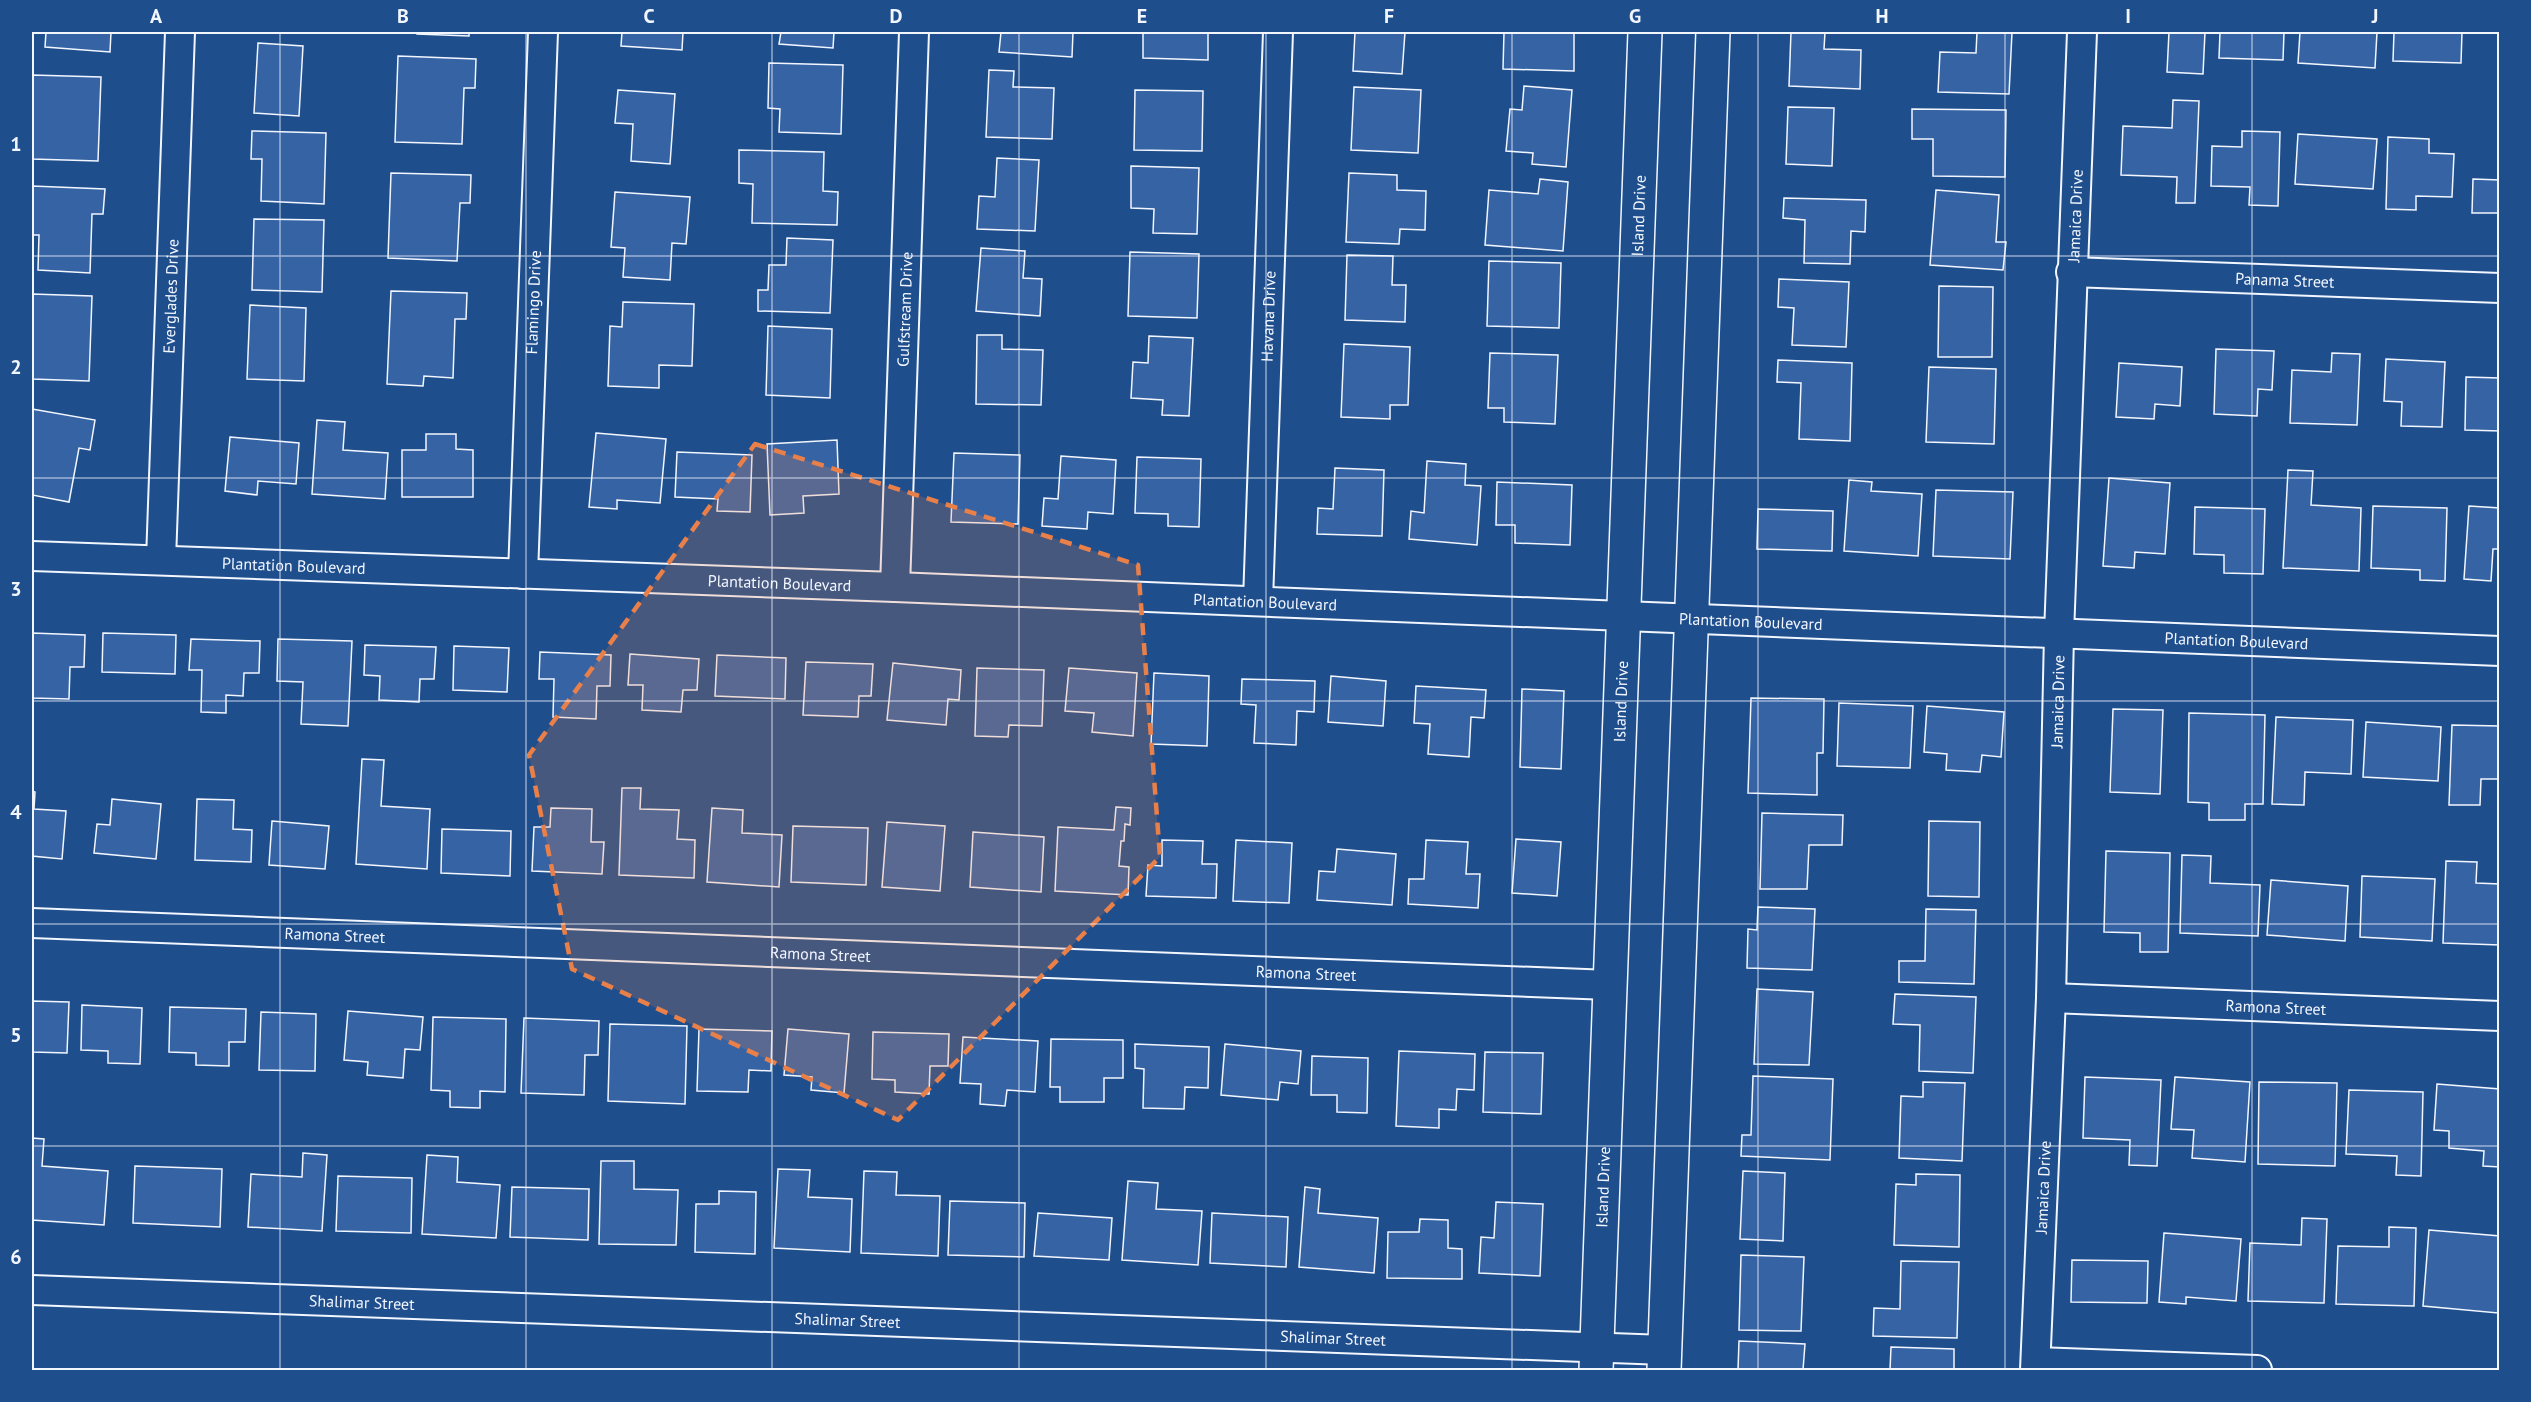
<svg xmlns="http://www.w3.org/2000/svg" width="2531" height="1402" font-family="'PT Sans',sans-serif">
<rect width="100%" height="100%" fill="#1f4e8c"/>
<path fill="#3563a3" stroke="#f2f6ff" stroke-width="1.5" d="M46 32H111L110 52 45 47Z
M417 32H469V36L417 34Z
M622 32H683L682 50 621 46Z
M781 32H834L833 48 779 44Z
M1001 32H1073L1072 57 999 52Z
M1143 32H1208V60L1143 58Z
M1355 32H1405L1402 74 1353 71Z
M1504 32H1574V71L1503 69Z
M1791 32H1825L1824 49 1861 50 1860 89 1789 86Z
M1977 32H2012L2009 94 1938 92 1940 52 1976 53Z
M2169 32H2205L2203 74 2167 72Z
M2220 32H2284L2283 60 2219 58Z
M2300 32H2377L2375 68 2298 63Z
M2394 32H2462L2461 63 2393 61Z
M258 43 303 46 299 116 254 113Z
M398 56 476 59 475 88H464L462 144 395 142Z
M769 63 843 65 841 134 779 132 780 109 768 108Z
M989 70 1014 71 1013 87 1054 88 1052 139 986 137Z
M32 75 101 77 98 161 32 159Z
M1524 86 1572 90 1566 167 1532 164 1533 153 1506 151 1510 109 1522 110Z
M1354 87 1421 90 1418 153 1351 150Z
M618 90 675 94 670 164 631 161 633 124 615 123Z
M1135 90 1203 91 1202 151 1134 150Z
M2173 100 2199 101 2195 203H2176L2177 177 2121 175 2123 126 2172 128Z
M1788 107 1834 108 1832 166 1786 164Z
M1912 109 2006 110 2005 177 1933 176V139H1912Z
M252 131 326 133 324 204 261 201 262 159H251Z
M2242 131 2280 132 2278 206 2249 205 2250 187 2211 186 2212 146 2242 147Z
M2298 134 2377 139 2373 189 2295 184Z
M2388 137 2429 139V153L2454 154 2452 197 2416 196V210L2386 209Z
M739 150 824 152 823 191 838 192 837 225 752 223 753 184 739 183Z
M997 158 1039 160 1035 231 977 229 979 196 995 197Z
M1131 166 1199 168 1197 234 1153 233 1154 209 1131 208Z
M391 173 471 175 470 203H460L457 261 388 258Z
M1349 173 1397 175V190L1426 191 1425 230 1400 229 1399 244 1346 242Z
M1540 179 1568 182 1563 251 1485 245 1489 190 1538 194Z
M2473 179 2500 180V213H2472Z
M32 186 105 189 103 214H92L90 273 38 270 39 235H32Z
M1936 190 1999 195 1996 242H2006L2003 270 1930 265Z
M615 192 690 197 686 244 672 243 670 280 623 277 625 248 611 247Z
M1784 198 1866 200 1865 232 1851 231 1850 264 1804 263 1805 220 1783 218Z
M254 219 324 220 322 292 252 290Z
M787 238 833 240 830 313 758 311V290H768L769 265H786Z
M981 248 1025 251 1023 278 1042 279 1040 316 976 311Z
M1130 252 1199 254 1197 318 1128 316Z
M1347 255 1393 256 1392 285H1406L1405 322 1345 320Z
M1489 261 1561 263 1559 328 1487 326Z
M1779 279 1849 282 1846 347 1792 345 1794 308 1778 307Z
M1939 286 1993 287 1992 357H1938Z
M391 291 467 293 466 319H455L453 378 424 376 423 386 387 384Z
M32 294 92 296 89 381 32 379Z
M623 302 694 304 692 366 659 365V388L608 386 610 326 622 327Z
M250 305 306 308 304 381 247 379Z
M768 326 832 329 830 398 766 395Z
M977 335H1002V349L1043 350 1041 405 976 404Z
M1149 336 1193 338 1189 416 1162 415 1163 400 1131 398 1133 362 1148 363Z
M1344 344 1410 347 1408 405H1390V419L1341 417Z
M2216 349 2274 351 2272 390 2258 389 2257 416 2214 414Z
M1490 353 1558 355 1555 424 1504 422V408H1488Z
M2332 353 2360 354 2357 425 2290 423 2292 370 2331 372Z
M2386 359 2445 362 2442 427 2401 426 2402 402 2384 401Z
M1778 360 1852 363 1850 441 1799 439 1801 383 1777 382Z
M2119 363 2182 367 2180 406 2155 404 2154 419 2116 417Z
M1929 367 1996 369 1994 444 1926 442Z
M2466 377 2500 378V431L2465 430Z
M32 409 95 420 90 450 79 448 69 502 32 495Z
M317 420 345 422 343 450 388 453 385 499 312 494Z
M596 433 666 439 660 503 617 500V509L589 507Z
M426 434H456V449L473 450V497H402V450H426Z
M230 437 299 443 296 484 258 481 257 495 225 491Z
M837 440 839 494 803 496 804 513 770 515 767 444Z
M677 452 752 455 750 512 717 511 718 499 675 497Z
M954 453 1020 455 1018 524 951 522Z
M1061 456 1116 460 1113 514 1088 512 1087 529 1042 526 1044 498 1058 499Z
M1137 457 1201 459 1199 527 1168 526V514L1135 513Z
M1427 461 1466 464 1465 485 1481 486 1477 545 1409 539 1411 511 1424 513Z
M1335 468 1384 470 1382 536 1317 534 1318 508 1333 509Z
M2288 470 2313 471 2311 505 2361 508 2359 571 2283 568Z
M2109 478 2170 483 2165 554 2135 552 2134 568 2103 566Z
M1849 480 1872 482 1871 491 1922 494 1918 556 1844 551Z
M1497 482 1572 485 1570 545 1515 543V525H1496Z
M1936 490 2013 492 2010 559 1933 556Z
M2373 506 2447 508 2445 581 2420 580V570L2371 568Z
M2469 506 2500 508V549H2493L2491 581 2464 579Z
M2195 507 2265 509 2263 574 2224 573V555L2194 554Z
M1758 509 1833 511 1832 551 1757 549Z
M32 633 85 635 84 667H70L69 699 32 698Z
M103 633 176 635 175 674 102 672Z
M191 639 260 641 259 673H244L243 696 226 695V713L201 712 202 670H189Z
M278 639 352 641 348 726 301 724 303 682 277 681Z
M365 645 436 647 434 679H420L419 702 379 700 380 676 364 675Z
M454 646 509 648 507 692 453 690Z
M540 652 611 655 610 686H597L596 719 553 717 554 679H539Z
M630 654 699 659 697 690H683L681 712 642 710 643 685H628Z
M717 655 786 658 785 699 715 696Z
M806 662 873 664 871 696H859L858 717 803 715Z
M893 663 961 670 959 700 948 699 946 725 887 720Z
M977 668 1044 670 1042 726 1009 725 1008 737 975 736Z
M1069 668 1137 673 1133 736 1092 732 1094 713 1065 711Z
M1154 673 1209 676 1207 746 1151 744Z
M1331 676 1386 681 1383 726 1328 722Z
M1242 679 1315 681 1314 712 1297 711 1296 745 1254 743 1256 705 1241 704Z
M1416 686 1486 690 1484 718 1471 717 1469 757 1428 754 1430 724 1414 723Z
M1522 689 1564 691 1561 769 1520 767Z
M1751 698 1824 699 1823 753H1817V795L1748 793Z
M1839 703 1913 706 1910 768 1837 766Z
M1927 706 2004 712 2001 757 1982 755 1980 772 1946 770 1947 754 1924 752Z
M2113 709 2163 710 2160 794 2110 792Z
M2189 713 2265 715 2263 804H2245V820H2209V803L2188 802Z
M2276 717 2353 720 2351 774 2305 772 2304 805 2272 804Z
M2366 722 2441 727 2438 781 2363 777Z
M2452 725 2500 726V779H2481L2480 805H2449Z
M362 759 384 760 381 806 430 809 427 869 356 864Z
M622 788H641L640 809 679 810 677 839 695 840 694 878 619 875Z
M32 791 35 792 34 809 66 811 62 859 32 856Z
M112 799 161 804 156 859 94 853 97 824 110 825Z
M197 799 234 800 233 829 252 830 251 862 195 860Z
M1116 807 1131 808 1130 825 1125 824 1124 841H1121L1119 866 1129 867 1128 895 1055 891 1058 827 1114 830Z
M551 808 592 809 591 842H604L602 874 532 871 534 827H550Z
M712 808 743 810 742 833 782 835 779 887 707 882Z
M1762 813 1843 815 1842 845H1809L1807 889H1760Z
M272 821 329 826 325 869 269 865Z
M1929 821 1980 822 1979 897 1928 896Z
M887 822 945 826 940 891 882 887Z
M793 826 868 828 866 885 791 882Z
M442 829 511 831 510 876 441 873Z
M973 832 1044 837 1041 892 970 887Z
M1516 839 1561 842 1557 896 1512 893Z
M1162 840 1203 841 1202 864H1217L1216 898 1146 896 1148 865 1162 866Z
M1236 840 1292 843 1289 903 1233 901Z
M1426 840 1468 842 1466 874H1480L1478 908 1408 904 1409 879H1424Z
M1337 849 1396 854 1392 905 1317 900 1319 871 1335 872Z
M2106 851 2170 853 2168 952H2140V933L2104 932Z
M2182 855 2211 856 2210 883 2260 885 2258 936 2180 933Z
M2446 861 2477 862 2476 883 2500 884V945L2443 943Z
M2362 876 2435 879 2432 941 2360 937Z
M2271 880 2348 886 2345 941 2267 935Z
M1758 907 1815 909 1812 970 1747 968 1748 929 1757 930Z
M1926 909 1976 910 1974 984 1899 982V961H1925Z
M1757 989 1813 992 1809 1065 1754 1064Z
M1895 994 1976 997 1973 1073 1919 1071 1920 1025 1893 1024Z
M32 1001 69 1002 67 1053 32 1052Z
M82 1005 142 1008 140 1064 108 1063V1051L81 1050Z
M170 1007 246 1009 245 1042H229V1066L196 1065V1053L169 1052Z
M348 1011 423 1017 420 1050 405 1049 403 1078 367 1075 368 1062 344 1060Z
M261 1012 316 1014 315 1071 259 1070Z
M433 1017 506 1019 505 1092 480 1091V1108L450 1107V1091L431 1090Z
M524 1018 599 1021 598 1055H585L584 1095 521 1093Z
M610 1024 687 1026 685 1104 608 1101Z
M699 1029 772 1031 771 1071 749 1070 748 1092 697 1091Z
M788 1029 849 1034 844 1093 811 1090 812 1077 784 1075Z
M873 1032 949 1034 948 1066H930L929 1094 895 1092V1080L872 1079Z
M963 1037 1038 1041 1035 1092 1007 1090 1005 1106 980 1104 981 1084 960 1083Z
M1051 1039 1123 1040V1078H1104V1102H1060V1087H1050Z
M1135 1044 1209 1047 1208 1088 1185 1087 1184 1109 1143 1108 1144 1069 1135 1068Z
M1225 1044 1301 1051 1298 1084 1280 1082 1278 1100 1221 1095Z
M1399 1051 1475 1054 1474 1090 1457 1089 1456 1110 1439 1109V1128L1396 1126Z
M1485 1052 1543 1053 1541 1114 1483 1112Z
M1312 1056 1368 1058 1367 1113 1337 1112V1095H1311Z
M1753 1076 1833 1079 1830 1160 1741 1156 1742 1135H1751Z
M2085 1077 2161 1080 2157 1166 2129 1165 2130 1140 2083 1138Z
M2175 1077 2250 1082 2245 1162 2192 1158 2194 1130 2171 1129Z
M1923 1082 1965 1083 1962 1161 1899 1158 1901 1096 1923 1097Z
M2259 1082 2337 1083 2335 1166 2258 1164Z
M2437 1084 2500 1089V1167L2483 1166 2484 1151 2449 1148V1131L2434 1130Z
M2349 1090 2423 1092 2421 1176 2396 1175 2397 1156 2346 1154Z
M32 1138 44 1139 42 1166 108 1171 104 1225 32 1220Z
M303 1153 327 1155 322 1231 248 1227 251 1174 302 1177Z
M427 1155 458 1157 457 1182 500 1185 496 1238 422 1234Z
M601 1161H634V1189L678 1190 676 1245 599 1244Z
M135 1166 222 1169 220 1227 133 1223Z
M778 1169 810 1170 808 1197 852 1199 850 1252 774 1248Z
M864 1171 897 1172 896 1195 940 1196 938 1256 861 1253Z
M1743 1171 1785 1173 1783 1241 1740 1239Z
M1916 1174 1960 1175 1959 1247 1894 1245 1896 1184 1916 1185Z
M338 1176 412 1178 411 1233 336 1231Z
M1128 1181 1158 1183 1156 1209 1202 1211 1198 1265 1122 1260Z
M512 1187 589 1189 588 1240 510 1237Z
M1305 1187 1320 1189 1318 1213 1378 1218 1374 1273 1299 1267Z
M719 1191 756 1192 755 1254 695 1252 696 1204H719Z
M950 1201 1025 1203 1024 1257 948 1255Z
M1496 1202 1543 1204 1540 1276 1479 1273 1481 1237 1494 1238Z
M1038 1213 1112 1218 1109 1260 1034 1256Z
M1212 1213 1288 1217 1286 1267 1210 1263Z
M2302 1218 2327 1219 2324 1303 2248 1301 2250 1243 2301 1245Z
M1420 1219 1448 1220V1248L1462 1249V1279L1387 1278 1388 1232H1419Z
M2389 1227 2416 1228 2414 1306 2336 1304 2338 1246 2389 1247Z
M2429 1230 2500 1236 2498 1313 2423 1306Z
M2164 1233 2241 1239 2236 1301 2186 1297V1304L2159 1302Z
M1741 1255 1804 1257 1801 1331 1739 1330Z
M2072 1260 2148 1261 2147 1303 2071 1302Z
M1901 1261 1959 1262 1957 1338 1873 1336 1874 1308 1900 1309Z
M1739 1341 1805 1344 1803 1370H1738Z
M1891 1347 1954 1349V1370H1890Z
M72 1369 118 1370H72Z"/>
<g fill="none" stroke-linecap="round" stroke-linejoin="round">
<g stroke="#f2f6ff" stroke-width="32">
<g id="street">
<path id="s1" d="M2071 272 2500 288"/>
<path id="s2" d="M32 556 895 587 2500 651"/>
<path id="s3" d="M161 560 180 32"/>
<path id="s4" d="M523 574 543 32"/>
<path id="s5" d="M895 587 914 32"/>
<path id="s6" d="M1258 601 1278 32"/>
<path id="s7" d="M32 923 1610 985"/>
<path id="s8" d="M2051 998 2500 1016"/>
<path id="s9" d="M32 1290 1665 1350"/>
<path d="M2036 1362 2257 1370"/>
<path id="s10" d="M2035 1370 2051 998 2059 634 2082 32"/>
</g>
</g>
<g stroke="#f2f6ff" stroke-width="36">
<g id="secondary">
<path id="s11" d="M1596 1370 1645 32"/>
<path d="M1664 1370 1713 32"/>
</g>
</g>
<use href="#street" stroke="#1f4e8c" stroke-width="28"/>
<use href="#secondary" stroke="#1f4e8c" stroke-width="33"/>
</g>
<path fill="#ea8049" fill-opacity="0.2" stroke="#ea8049" stroke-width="4.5" stroke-dasharray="12 8" stroke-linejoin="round" d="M755 444 1138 565 1160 857 898 1120 572 969 529 755Z"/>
<path fill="none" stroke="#f2f6ff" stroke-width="1.5" stroke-opacity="0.55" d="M280 32V1370M526 32V1370M772 32V1370M1019 32V1370M1266 32V1370M1512 32V1370M1758 32V1370M2005 32V1370M2252 32V1370M32 256H2500M32 478H2500M32 701H2500M32 924H2500M32 1146H2500"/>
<g text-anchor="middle" stroke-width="4.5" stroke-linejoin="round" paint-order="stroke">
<g font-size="16" fill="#f2f6ff" stroke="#1f4e8c">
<text dy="6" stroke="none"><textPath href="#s11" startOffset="1155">Island Drive</textPath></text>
<text dy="6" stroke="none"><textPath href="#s10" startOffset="1155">Jamaica Drive</textPath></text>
<text dy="6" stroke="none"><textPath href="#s1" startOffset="214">Panama Street</textPath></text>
<text dy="6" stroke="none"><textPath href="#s3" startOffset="264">Everglades Drive</textPath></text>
<text dy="6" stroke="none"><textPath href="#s4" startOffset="272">Flamingo Drive</textPath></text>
<text dy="6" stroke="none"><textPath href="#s5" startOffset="278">Gulfstream Drive</textPath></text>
<text dy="6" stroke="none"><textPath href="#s6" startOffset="285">Havana Drive</textPath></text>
<text dy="6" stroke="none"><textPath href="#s2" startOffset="262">Plantation Boulevard</textPath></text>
<text dy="6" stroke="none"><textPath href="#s2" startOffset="748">Plantation Boulevard</textPath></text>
<text dy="6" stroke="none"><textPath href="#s2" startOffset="1234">Plantation Boulevard</textPath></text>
<text dy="6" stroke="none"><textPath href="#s2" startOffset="1720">Plantation Boulevard</textPath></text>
<text dy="6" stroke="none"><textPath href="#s2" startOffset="2206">Plantation Boulevard</textPath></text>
<text dy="6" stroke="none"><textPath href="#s11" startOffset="669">Island Drive</textPath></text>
<text dy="6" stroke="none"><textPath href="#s10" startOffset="669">Jamaica Drive</textPath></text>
<text dy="6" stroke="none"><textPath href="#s7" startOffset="303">Ramona Street</textPath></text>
<text dy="6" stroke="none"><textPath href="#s7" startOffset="789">Ramona Street</textPath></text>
<text dy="6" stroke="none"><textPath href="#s7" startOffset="1275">Ramona Street</textPath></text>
<text dy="6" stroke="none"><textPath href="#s8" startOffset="225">Ramona Street</textPath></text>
<text dy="6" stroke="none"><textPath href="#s11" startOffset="183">Island Drive</textPath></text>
<text dy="6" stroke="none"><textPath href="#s10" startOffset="183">Jamaica Drive</textPath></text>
<text dy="6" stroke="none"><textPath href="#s9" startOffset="330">Shalimar Street</textPath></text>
<text dy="6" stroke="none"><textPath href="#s9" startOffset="816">Shalimar Street</textPath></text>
<text dy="6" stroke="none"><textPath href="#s9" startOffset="1302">Shalimar Street</textPath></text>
</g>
</g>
<rect width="2531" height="1402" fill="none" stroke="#1f4e8c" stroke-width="66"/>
<rect x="33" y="33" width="2465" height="1336" fill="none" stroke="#f2f6ff" stroke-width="2"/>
<g font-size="20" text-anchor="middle" font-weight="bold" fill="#f2f6ff">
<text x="156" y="23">A</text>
<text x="403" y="23">B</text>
<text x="649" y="23">C</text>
<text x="896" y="23">D</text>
<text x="1142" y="23">E</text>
<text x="1389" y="23">F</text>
<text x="1635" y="23">G</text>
<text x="1882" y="23">H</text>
<text x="2128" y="23">I</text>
<text x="2375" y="23">J</text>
<text x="16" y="151">1</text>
<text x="16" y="374">2</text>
<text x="16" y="596">3</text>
<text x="16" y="819">4</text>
<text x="16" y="1042">5</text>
<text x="16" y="1264">6</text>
</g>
</svg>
